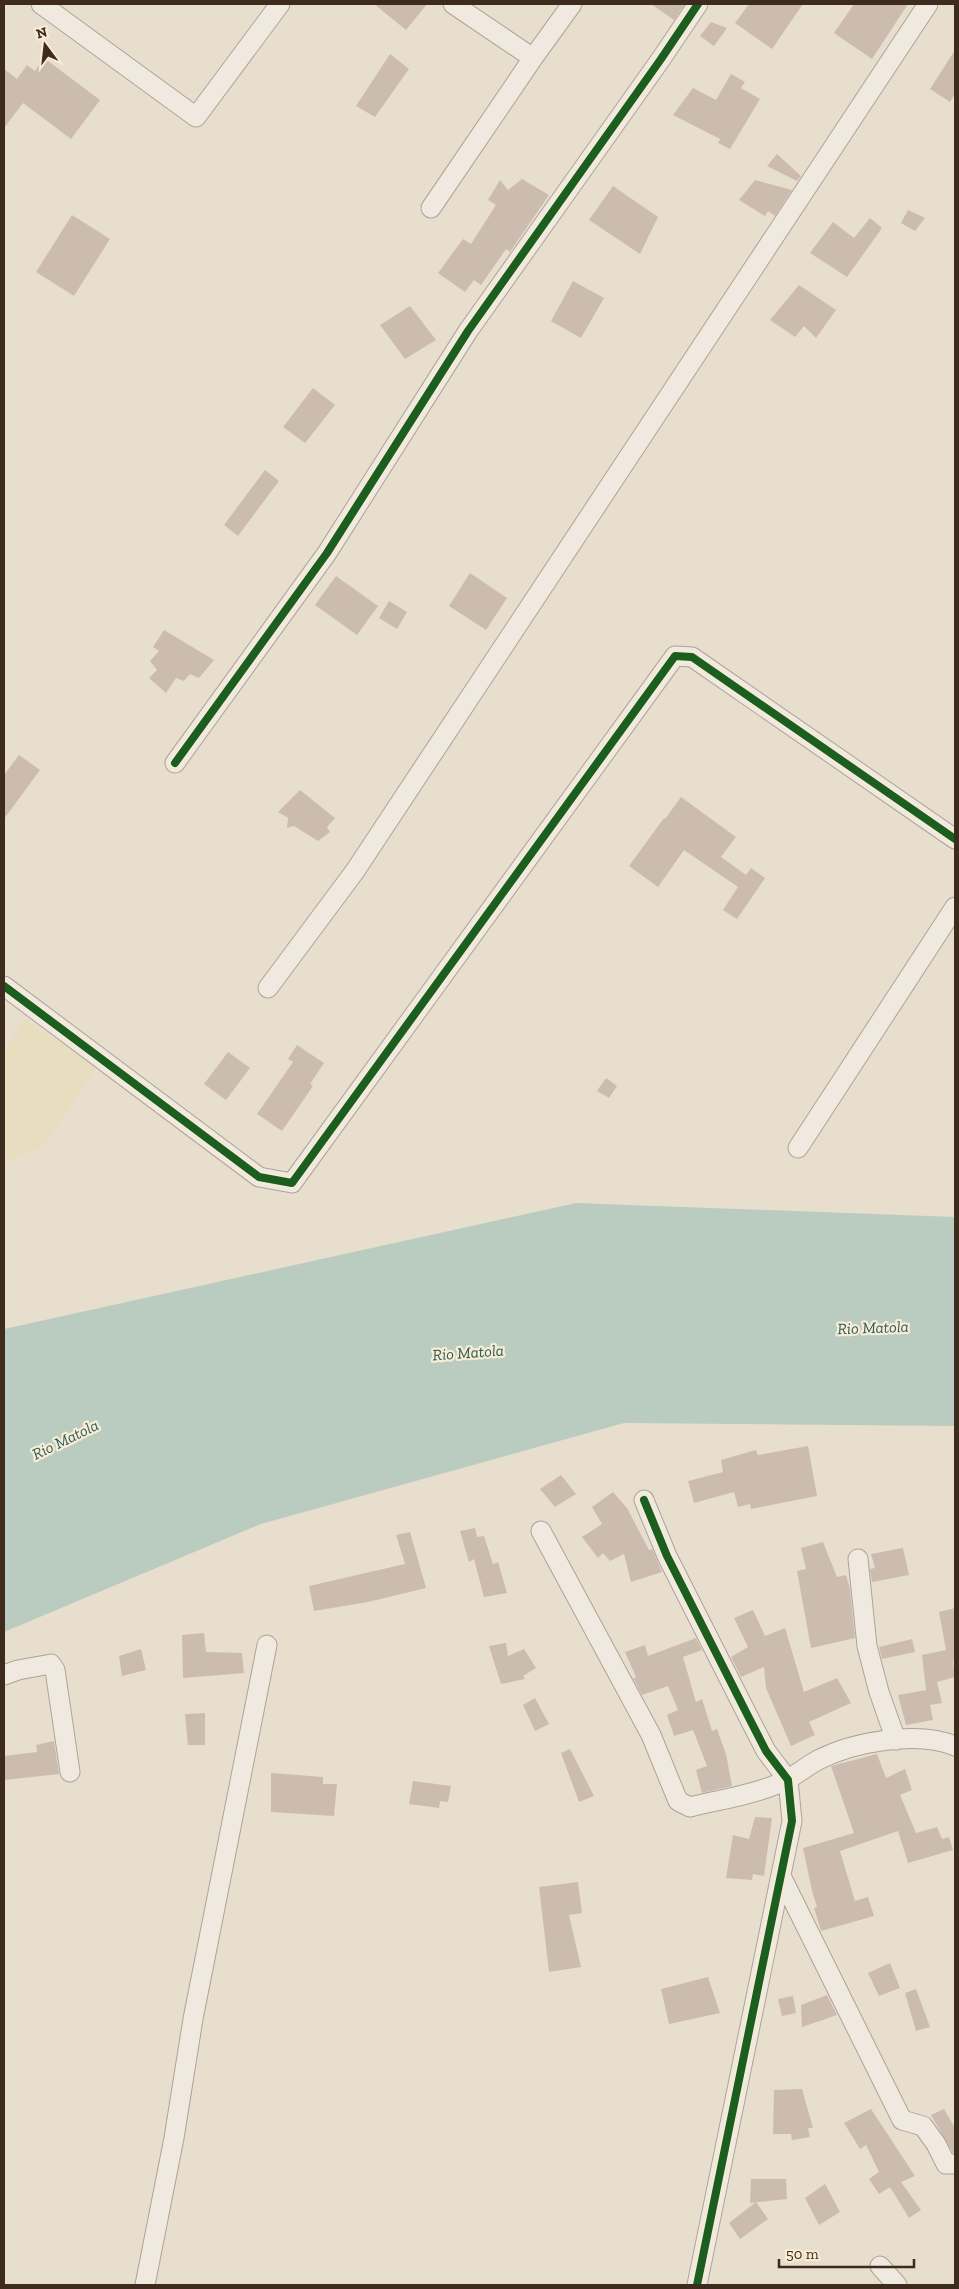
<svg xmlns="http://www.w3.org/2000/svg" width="959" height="2289" font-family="'Zilla Slab',serif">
<rect width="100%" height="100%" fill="#e8dece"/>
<path fill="#e8ddbe" d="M25 1019 97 1067 44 1146 4 1162V1052Z"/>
<path fill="#baccc0" d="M576 1203 955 1217V1426L624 1423 261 1524 4 1632V1329Z"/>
<path fill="#ccbcaf" d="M374 4H427L406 30Z
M651 4H685L674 20Z
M749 4H803L772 49 735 23Z
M854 4H908L872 59 834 33Z
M711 22 727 28 714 46 700 36Z
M955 50V94L950 102 930 89Z
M390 54 409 69 375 117 356 106Z
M44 58 100 100 71 139 23 103 4 128V69L17 79 27 65 35 71Z
M731 74 745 82 741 88 760 99 730 149 718 143 720 139 673 115 693 88 716 100Z
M777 154 801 176 797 181 767 166Z
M522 179 549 195 510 252 506 249 481 285 474 280 465 292 438 273 463 239 471 244 496 205 488 200 500 180 508 190Z
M755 180 792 190 775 216 768 211 765 216 739 200Z
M613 186 658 217 640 254 589 220Z
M908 210 925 218 915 231 901 223Z
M72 215 110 239 74 296 36 272Z
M870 218 882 228 847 277 810 253 833 222 854 238Z
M573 281 604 298 581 338 551 321Z
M799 285 836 310 816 338 804 326 795 337 770 320Z
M410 306 436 340 405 359 380 325Z
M313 388 335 405 305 443 283 427Z
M265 470 279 481 238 536 224 525Z
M470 573 507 598 486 630 449 606Z
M336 576 378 606 357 635 315 605Z
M389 601 407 612 397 629 379 618Z
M164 630 214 660 199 678 190 674 184 681 176 678 166 693 149 678 157 670 150 661 159 651 153 647Z
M19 755 40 770 4 819V775Z
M300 790 335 818 327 827 330 832 318 841 294 826 287 828 288 818 278 812Z
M681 797 736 837 721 857 746 875 751 868 765 878 737 919 723 910 738 887 684 850 658 887 629 866 664 818 665 819Z
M297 1045 324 1063 310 1084 313 1086 282 1131 257 1114 293 1062 288 1059Z
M228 1052 250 1068 226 1100 204 1084Z
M606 1078 617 1086 609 1098 597 1091Z
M808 1446 817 1496 751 1509 750 1504 738 1507 734 1492 694 1503 688 1481 723 1472 721 1460 756 1450 758 1455Z
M561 1475 576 1494 555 1507 540 1489Z
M613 1492 627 1508 649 1550 652 1549 662 1572 631 1582 624 1554 610 1561 603 1553 598 1558 582 1537 602 1524 592 1507Z
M475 1528 477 1537 484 1536 493 1564 498 1562 507 1593 484 1597 474 1559 469 1562 460 1531Z
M410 1532 426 1588 368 1602 314 1611 309 1586 405 1564 396 1535Z
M823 1542 837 1577 846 1575 850 1589 855 1638 811 1648 797 1571 806 1569 801 1548Z
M903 1548 909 1575 872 1582 870 1569 875 1568 871 1554Z
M955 1608V1661H953L955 1677 937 1682 942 1703 930 1705 933 1720 906 1725 898 1695 926 1690 922 1655 946 1650 939 1612Z
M753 1610 765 1636 785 1628 804 1692 837 1678 851 1703 809 1722 815 1735 791 1746 766 1688 764 1667 741 1677 731 1657 748 1647 734 1618Z
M204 1633 206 1652 242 1653 244 1673 183 1678 182 1635Z
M696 1638 702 1650 683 1657 696 1702 702 1699 712 1731 717 1729 726 1754 732 1786 702 1793 696 1770 707 1766 693 1730 674 1736 667 1715 678 1710 668 1686 642 1695 633 1678 636 1677 625 1652 645 1645 648 1656Z
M912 1639 915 1652 882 1659 879 1647Z
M506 1643 508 1656 524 1649 536 1668 523 1676 525 1679 501 1684 489 1646Z
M141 1649 146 1670 122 1676 119 1656Z
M535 1698 549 1724 535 1731 523 1705Z
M205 1713V1745H188L185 1714Z
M54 1741 59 1774 4 1780V1756L37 1752 36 1745Z
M570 1749 594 1796 579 1802 561 1753Z
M877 1754 886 1778 905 1769 912 1790 900 1795 916 1833 937 1827 942 1839 949 1837 953 1850 908 1863 898 1831 840 1851 855 1901 868 1897 874 1916 821 1931 814 1908 817 1907 812 1891 803 1848 854 1833 831 1766Z
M271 1773 323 1777V1784H337L334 1816 271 1812Z
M413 1781 451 1786 448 1802 440 1801 439 1808 409 1804Z
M755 1817 772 1818 764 1876 753 1874 752 1880 726 1878 733 1835 749 1839Z
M578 1882 582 1913 569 1915 581 1967 549 1972 539 1887Z
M890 1963 900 1988 879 1996 868 1973Z
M708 1977 720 2013 669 2024 661 1989Z
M916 1989 930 2027 916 2031 905 1993Z
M827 1995 837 2015 802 2027 801 2005Z
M793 1996 796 2013 782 2016 778 1999Z
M802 2089 813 2128H808L810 2137 792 2140 791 2134H773L774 2090Z
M871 2109 915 2176 901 2182 921 2210 909 2218 890 2187 879 2194 869 2179 879 2172 866 2145 860 2149 844 2123Z
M944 2109 955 2128V2153H953L931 2115Z
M751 2179H786L787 2199 750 2203Z
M825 2184 840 2212 819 2225 805 2198Z
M756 2202 768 2219 740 2239 729 2223Z"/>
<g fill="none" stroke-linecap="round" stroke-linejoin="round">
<g stroke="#ada397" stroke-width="21">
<path id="minor" d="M41 4 196 117 280 4
M453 4 533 58 572 4
M431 208 533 58
M175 763 327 553 468 331 661 59 698 4
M4 986 259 1177 292 1183 675 656 692 657 955 839
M268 988 355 871 928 4
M798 1148 955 907
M644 1500 667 1556 748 1716 766 1751 788 1780 792 1821 697 2285
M541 1531 651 1735 678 1801 690 1807C718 1800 748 1796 775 1785 791 1780 803 1768 818 1760 853 1742 918 1730 955 1746
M858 1559 867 1646 879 1692 896 1740
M4 1675 18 1670 51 1664 55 1670 70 1772
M781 1876 902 2120 923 2126 936 2144 946 2164H955
M880 2266 897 2285
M145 2285 174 2138 193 2019 267 1645"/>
</g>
<use href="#minor" stroke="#efe9e0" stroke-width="19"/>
<g stroke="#f8ecd4" stroke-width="11">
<path id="cycleway" d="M175 763 327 553 468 331 661 59 698 4
M4 986 259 1177 292 1183 675 656 692 657 955 839
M644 1500 667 1556 748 1716 766 1751 788 1780 792 1821 697 2285"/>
</g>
<use href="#cycleway" stroke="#1b5e20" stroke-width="8"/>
</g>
<g text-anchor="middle" stroke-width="4.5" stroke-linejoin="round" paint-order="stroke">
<g font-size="16" font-style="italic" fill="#2c5e58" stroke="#f8ecd4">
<text transform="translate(873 1327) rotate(-2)" y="6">Rio Matola</text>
<text transform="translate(468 1352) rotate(-4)" y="6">Rio Matola</text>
<text transform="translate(65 1439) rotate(-26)" y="6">Rio Matola</text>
</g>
</g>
<rect width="959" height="2289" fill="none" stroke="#3d2b1e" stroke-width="10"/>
<g transform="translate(45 45) rotate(345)" stroke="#f8ecd4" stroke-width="4" paint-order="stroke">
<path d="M0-4L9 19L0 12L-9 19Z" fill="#3d2b1e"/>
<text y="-8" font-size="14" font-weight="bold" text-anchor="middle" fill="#3d2b1e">N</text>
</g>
<path d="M779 2259v8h135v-8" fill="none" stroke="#3d2b1e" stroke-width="2.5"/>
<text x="786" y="2259" font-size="15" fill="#3d2b1e" stroke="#f8ecd4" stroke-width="4" paint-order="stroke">50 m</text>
</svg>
